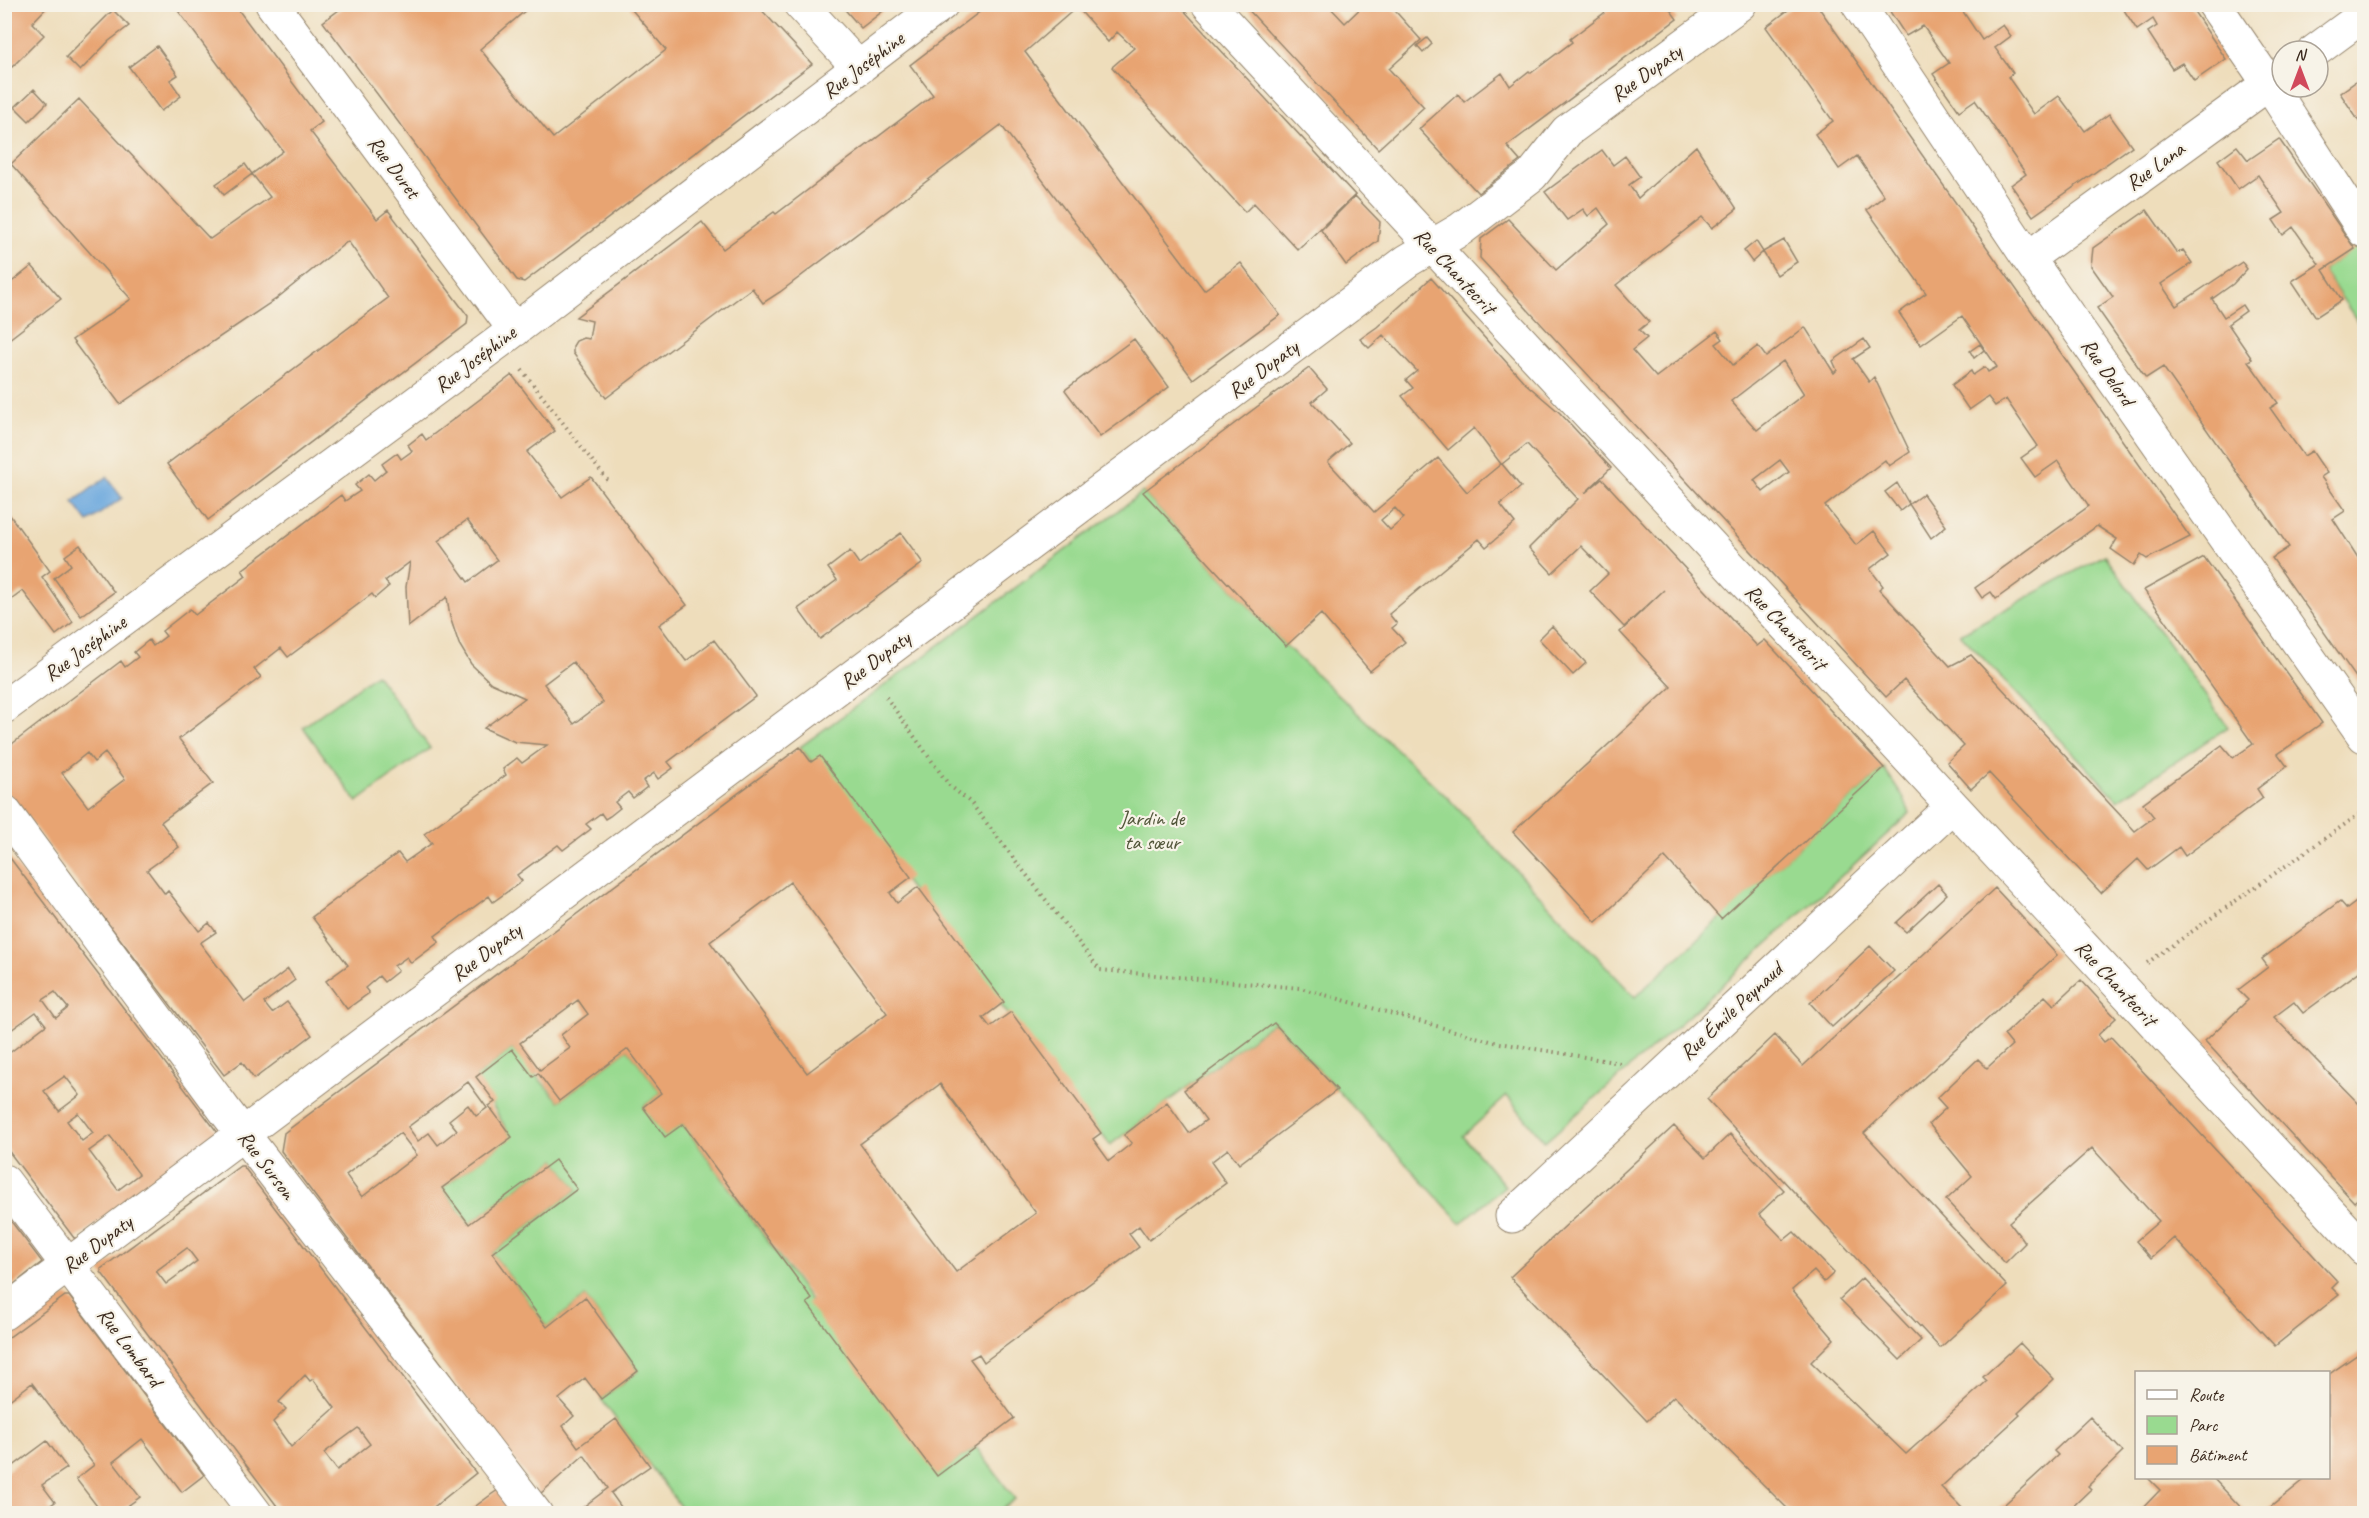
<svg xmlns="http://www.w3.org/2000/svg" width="2369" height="1518" font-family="Caveat,sans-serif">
<rect width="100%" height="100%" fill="#f7f3e8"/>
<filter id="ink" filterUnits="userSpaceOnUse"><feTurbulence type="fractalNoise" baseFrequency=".0167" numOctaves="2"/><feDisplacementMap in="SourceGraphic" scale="12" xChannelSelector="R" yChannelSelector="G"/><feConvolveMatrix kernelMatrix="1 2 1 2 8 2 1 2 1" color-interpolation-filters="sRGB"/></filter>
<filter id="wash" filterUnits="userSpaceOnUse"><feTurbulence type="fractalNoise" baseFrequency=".008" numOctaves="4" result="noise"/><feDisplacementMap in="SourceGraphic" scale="24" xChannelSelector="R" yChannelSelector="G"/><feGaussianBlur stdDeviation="1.35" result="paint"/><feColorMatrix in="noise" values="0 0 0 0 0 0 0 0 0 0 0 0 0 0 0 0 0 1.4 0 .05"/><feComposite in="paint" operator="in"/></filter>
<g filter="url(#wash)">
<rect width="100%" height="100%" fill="#edb"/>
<path fill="#99da90" stroke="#6a8257" stroke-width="1.5" d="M2364 242V331L2323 270Z
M1143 492 1286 646 1447 797 1635 997 1884 768 1902 795 1910 813 1695 1010 1545 1142 1507 1096 1463 1136 1505 1186 1461 1223 1274 1022 1110 1145 800 747 903 672Z
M2105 555 2228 727 2118 800 1960 634Z
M376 674 430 748 357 802 303 727Z
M512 1049 559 1101 628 1049 661 1093 643 1107 665 1136 683 1124 937 1475 976 1447 1015 1499 995 1514 685 1513 601 1399 638 1371 585 1297 547 1327 492 1253 577 1189 555 1160 469 1224 442 1188 511 1137 476 1077Z"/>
<path fill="#6da9de" stroke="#546a7e" stroke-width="1.5" d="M107 477 122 498 88 522 73 502Z"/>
<g id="blocks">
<path fill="#e8a472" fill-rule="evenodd" d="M4 4H50L32 23 44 35 12 67 4 60Z
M108 4H125L115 12 129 26 109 41 80 71 66 57 113 10Z
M173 4H234L322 122 310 131 377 219 388 210 468 316 467 324 208 520 167 464 388 298 348 241 276 299 120 404 72 340 131 299 11 164 79 99 210 239 270 197 252 174 283 151Z
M347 4H533L480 49 553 138 666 50 627 4H756L812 64 524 282 517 280 323 22Z
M840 4H892L861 28Z
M990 4H1178L1355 195 1298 250 1254 203 1245 212 1112 67 1134 48 1117 32 1108 42 1077 7 1025 52 1204 290 1241 263 1280 315 1193 379 1001 125 780 292 763 303 752 288 606 398 573 353V346L576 341 583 338 589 339 592 321 576 317 702 222 723 249 774 212 776 214 933 95 910 65Z
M1243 4H1327L1345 23 1365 4H1389L1421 40 1389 69 1424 107 1378 149Z
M1616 4H1666L1677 19 1507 146 1520 161 1478 193 1419 129 1458 94 1464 102 1502 73 1510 86 1529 71 1531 73 1572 42 1570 39Z
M1796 4 1817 5 2190 537 2147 559 2141 555 2134 565 2111 549 2117 539 2097 526 1996 599 1991 592 1982 598 1975 588 2089 506 2058 461 2035 477 2021 458 2038 446 2006 399 1995 406 1988 397 1969 410 1952 385 1971 371 1973 375 1985 367 1988 372 1997 367 1962 316 1921 345 1899 313 1926 293 1867 210 1884 196 1857 156 1839 169 1815 134 1833 121 1766 27Z
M1885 4H1958L1982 40 2003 25 2011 36 1995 48 2013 73 2008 77 2034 114 2059 96 2085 131 2109 114 2132 146 2033 216 2011 185 2026 174 1975 100 1959 111 1933 74 1949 63 1923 26 1906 36Z
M2120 4H2189L2226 59 2194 81 2182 63 2172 69 2148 32 2157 26 2153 19 2137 30Z
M1427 38 1432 44 1423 53 1417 46Z
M157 46 178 75 170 80 181 96 161 111 129 67Z
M2364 76V129L2340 93Z
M34 89 47 103 29 121 15 107Z
M2279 139 2355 249 2323 270 2342 300 2316 317 2292 281 2319 264 2293 227 2283 235 2273 220 2284 213 2258 175 2238 189 2218 160 2237 146 2248 160Z
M1696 146 1737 209 1712 228 1702 217 1616 285 1649 322 1639 330 1647 338 1632 350 1656 377 1717 331 1723 339 1716 344 1733 365 1758 346 1766 357 1805 327 1834 373 1837 370 1833 361 1864 339 1870 348 1853 359 1869 382 1874 377 1910 452 1889 466 1885 460 1825 506 1856 545 1874 531 1891 553 1870 569 1883 586 1879 589 1950 666 1971 655 2135 831 2154 817 2143 803 2222 745 2233 758 2253 744 2144 590 2204 557 2322 723 2278 754 2287 766 2257 789 2263 798 2185 856 2179 847 2148 870 2138 859 2101 893 1989 773 1971 789 1947 762 1964 746 1904 680 1886 697 1480 258 1481 239 1508 219 1556 270 1609 224 1598 208 1588 216 1583 209 1567 220 1545 192 1602 150 1613 165 1625 156 1640 177 1629 185 1638 198ZM1783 361 1804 394 1757 430 1731 401ZM1780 460 1789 472 1763 492 1754 480Z
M245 164 252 174 224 195 216 184Z
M1355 196 1380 222 1378 241 1346 265 1321 230Z
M2147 210 2177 253 2183 250 2192 263 2161 284 2176 306 2242 262 2247 269 2233 284 2212 299 2224 317 2242 305 2246 311 2228 324 2252 359 2248 361 2278 403 2270 408 2304 456 2312 451 2327 473 2321 477 2345 511 2333 519 2364 567V689L2272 558 2289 547 2163 367 2146 378 2097 308 2113 297 2091 266 2093 248Z
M1784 240 1797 262 1777 275 1763 252 1752 262 1744 251 1756 241 1763 252Z
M32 266 61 299 4 343V288Z
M1431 278 1525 383 1560 413 1611 468 1585 493 1602 479 1757 646 1765 640 1884 768 1721 919 1665 857 1596 922 1513 832 1671 687 1620 632 1664 590 1624 627 1590 591 1608 574 1581 546 1552 573 1529 548 1578 499 1527 444 1502 464 1521 487 1500 504 1515 523 1486 547 1479 539 1389 614 1397 624 1392 628 1405 642 1370 671 1321 614 1286 646 1143 492 1309 368 1327 389 1312 402 1350 443 1328 462 1374 512 1438 458 1467 492 1501 464 1474 428 1448 450 1402 396 1413 388 1406 380 1417 371 1383 335 1369 348 1360 339 1377 327ZM1395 508 1404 518 1390 530 1381 520Z
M1134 339 1169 387 1100 437 1065 390Z
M1980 344 1984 350 1974 358 1970 351Z
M512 375 555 431 527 452 562 497 591 477 687 605 659 625 686 661 714 640 756 696 668 762 673 768 658 779 654 773 643 781 647 787 633 798 628 792 615 802 620 808 610 816 605 819 601 813 586 824 591 829 563 850 558 845 517 875 522 881 493 902 489 896 435 936 439 942 411 963 407 957 394 966 398 971 384 982 379 976 365 988 369 993 347 1009 326 981 348 965 312 917 398 853 405 862 432 843 424 834 506 775 503 769 517 758 522 763 547 745 515 742 484 728 525 698 491 683 471 664 459 644 450 617 447 597 408 627 406 587 410 562 385 581 389 586 375 598 372 594 288 657 281 648 254 669 261 677 179 739 213 783 161 822 179 847 147 870 165 894 168 891 199 931 209 923 216 932 200 943 245 1002 288 969 295 980 264 1003 272 1013 287 1002 312 1035 254 1079 242 1062 224 1075 4 787V750L121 661 125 667 138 657 134 652 149 640 153 646 166 636 162 631 190 609 195 615 246 576 242 570 341 495 345 501 360 491 355 485 369 474 374 480 386 470 382 464 397 453 401 459 412 451 408 445 422 434 426 440ZM467 520 497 560 468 582 438 541ZM573 662 603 702 574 724 544 684ZM87 753 94 762 105 753 125 779 88 807 62 773Z
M1897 483 1909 504 1923 494 1946 526 1931 538 1909 504 1900 511 1885 492Z
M4 507 50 571 42 577 73 622 56 635 23 591 4 605V548L7 546 4 543Z
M901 533 923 563 820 639 798 609 837 580 828 568 850 551 859 564Z
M80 545 114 592 81 616 54 578 71 565 65 556Z
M1552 626 1586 663 1573 675 1539 639Z
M800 747 811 762 820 756 911 877 890 893 897 903 918 887 1004 1002 983 1018 990 1027 1011 1012 1101 1133 1093 1139 1109 1161 1132 1143 1124 1135 1167 1102 1189 1133 1206 1120 1184 1090 1274 1023 1337 1090 1239 1164 1228 1149 1211 1162 1226 1183 1149 1240 1139 1226 1129 1234 1139 1247 984 1362 979 1354 970 1359 1014 1418 937 1476 807 1303 812 1299 683 1124 665 1137 643 1107 661 1093 628 1049 559 1101 538 1073 533 1077 512 1049 476 1077 495 1102 489 1106 512 1137 442 1188 469 1224 555 1160 577 1189 492 1253 547 1327 585 1297 638 1371 601 1399 585 1378 559 1399 574 1416 563 1426 578 1447 616 1419 650 1466 611 1493 626 1514H574L608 1488 584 1455 540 1494 281 1151 284 1133ZM790 882 887 1013 807 1073 710 942ZM578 1000 588 1014 561 1035 570 1048 540 1070 520 1043ZM468 1082 487 1108 476 1116 468 1105 449 1120 457 1130 438 1145 429 1133 418 1141 408 1127ZM940 1084 1036 1213 956 1272 860 1144ZM400 1133 417 1155 362 1197 346 1175Z
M4 850 218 1133 77 1238H74L4 1145V1057L46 1025 36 1012 4 1035V974L9 971 4 964ZM55 992 68 1008 56 1018 43 1000ZM65 1076 80 1095 59 1111 44 1091ZM78 1113 93 1133 82 1141 67 1121ZM110 1136 139 1174 118 1190 89 1151Z
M1938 884 1947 894 1906 932 1896 923Z
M1995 888 2057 955 1864 1133 2007 1286 1940 1348 1707 1099 1775 1035 1803 1066Z
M2364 896V968L2303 1013 2294 1002 2274 1017 2364 1109V1193L2354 1202 2205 1041 2248 1000 2238 990 2268 967 2262 959 2340 901 2347 909Z
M1870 946 1894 971 1832 1027 1810 1003Z
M2081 980 2116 1018 2098 1035 2104 1042 2111 1037 2338 1282 2332 1288 2339 1295 2275 1346 2174 1238 2151 1258 2136 1241 2159 1221 2092 1148 2009 1222 2025 1243 2005 1263 1946 1200 1972 1176 1929 1124 1946 1108 1937 1098 1978 1059 1987 1068 2012 1045 2004 1035 2045 996 2054 1005Z
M1674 1126 1705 1158 1730 1134 1784 1190 1759 1214 1784 1240 1794 1232 1834 1273 1824 1282 1814 1271 1792 1290 1834 1339 1811 1362 1906 1454 1987 1381 1983 1377 2020 1343 2054 1379 2018 1413 2020 1415 1941 1487 1968 1514H1793L1674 1396 1647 1421 1510 1277Z
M240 1166H243L476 1473 425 1514H283L101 1272V1269ZM187 1248 197 1261 166 1284 156 1271ZM305 1375 310 1381 313 1379 335 1408 291 1447 273 1422 286 1409 279 1402ZM358 1428 370 1444 337 1470 324 1453Z
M4 1212 42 1262 4 1292Z
M1862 1278 1921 1340 1900 1360 1840 1299Z
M65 1296H69L204 1475 182 1492 142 1439 113 1462 140 1497 116 1514H103L76 1479 94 1465 32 1383 4 1404V1341Z
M2364 1350V1514H2262L2304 1480 2302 1478H2328V1375Z
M2090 1417 2123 1452 2088 1486 2091 1489 2065 1514H1994L2058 1455 2054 1451Z
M47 1441 67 1468 42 1485 55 1502 48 1507 53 1514H4V1473Z
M2148 1478H2213L2247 1514H2137L2160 1490Z
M498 1490 516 1514H465L492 1494Z"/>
</g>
</g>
<g filter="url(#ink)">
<use href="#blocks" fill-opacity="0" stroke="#94846c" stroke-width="1.5"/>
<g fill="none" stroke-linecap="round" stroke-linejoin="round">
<g stroke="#94846c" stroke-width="35">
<path id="minor" d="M272 4 515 330
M800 4 859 68
M1208 4 2364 1249
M1858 4 2028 258 2364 736
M2214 4 2269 84 2364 231
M2315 51 2364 15
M2028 258 2282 74
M4 707 500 341 942 4
M4 811 226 1112 536 1514
M4 1181 256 1514
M1512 1216 1952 806
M4 1313 1407 261 1461 229 1532 175 1567 131 1740 4"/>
</g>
<path stroke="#94846c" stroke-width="4" stroke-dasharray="1.5 4.5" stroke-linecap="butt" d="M522 370 608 481
M886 697 949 785 971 803 1100 970 1300 988 1494 1042 1620 1063
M2147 963 2364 811"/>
<use href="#minor" stroke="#fff" stroke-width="33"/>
</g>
</g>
<g text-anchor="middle" stroke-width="4.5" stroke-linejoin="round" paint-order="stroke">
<g font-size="21" fill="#3b2a1e" stroke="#f7f3e8">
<text transform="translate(863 65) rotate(-37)" y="7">Rue Joséphine</text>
<text transform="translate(1646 73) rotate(-36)" y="7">Rue Dupaty</text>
<text transform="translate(2155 166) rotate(-36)" y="7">Rue Lana</text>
<text transform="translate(394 167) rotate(53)" y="7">Rue Duret</text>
<text transform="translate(1455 271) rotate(47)" y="7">Rue Chantecrit</text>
<text transform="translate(475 359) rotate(-37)" y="7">Rue Joséphine</text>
<text transform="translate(1263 369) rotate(-37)" y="7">Rue Dupaty</text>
<text transform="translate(2108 372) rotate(55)" y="7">Rue Delord</text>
<text transform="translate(1786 627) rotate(47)" y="7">Rue Chantecrit</text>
<text transform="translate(85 648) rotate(-36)" y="7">Rue Joséphine</text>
<text transform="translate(875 660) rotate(-37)" y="7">Rue Dupaty</text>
<text transform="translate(486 952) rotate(-37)" y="7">Rue Dupaty</text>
<text transform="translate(2116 983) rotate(47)" y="7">Rue Chantecrit</text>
<text transform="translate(1731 1011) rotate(-43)" y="7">Rue Émile Peynaud</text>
<text transform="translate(267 1165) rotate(53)" y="7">Rue Surson</text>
<text transform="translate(97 1244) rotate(-37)" y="7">Rue Dupaty</text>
<text transform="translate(130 1347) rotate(53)" y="7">Rue Lombard</text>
</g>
<g font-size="21" fill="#52563a" stroke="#f7f3e8">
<text x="1152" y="825">Jardin de<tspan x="1152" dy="24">ta sœur</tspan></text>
</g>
</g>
<rect width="2369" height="1518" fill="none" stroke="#f7f3e8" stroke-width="24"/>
<rect x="2135" y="1371" width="195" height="108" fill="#f7f3e8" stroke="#aca397" stroke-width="1.5"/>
<rect x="2147" y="1390" width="30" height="9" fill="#ffffff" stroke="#aca397" stroke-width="1.5"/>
<text x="2189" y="1401" font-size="18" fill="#3b2a1e">Route</text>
<rect x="2147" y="1416" width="30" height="18" fill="#99da90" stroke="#aca397" stroke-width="1.5"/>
<text x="2189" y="1431" font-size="18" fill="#3b2a1e">Parc</text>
<rect x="2147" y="1446" width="30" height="18" fill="#e8a472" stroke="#aca397" stroke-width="1.5"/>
<text x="2189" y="1461" font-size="18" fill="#3b2a1e">Bâtiment</text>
<g transform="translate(2300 69)"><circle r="28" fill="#f7f3e8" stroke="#aca397" stroke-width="1.5"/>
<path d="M0-4.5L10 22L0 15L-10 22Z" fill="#d1495b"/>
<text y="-9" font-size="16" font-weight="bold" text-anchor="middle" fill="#3b2a1e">N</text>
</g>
</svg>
